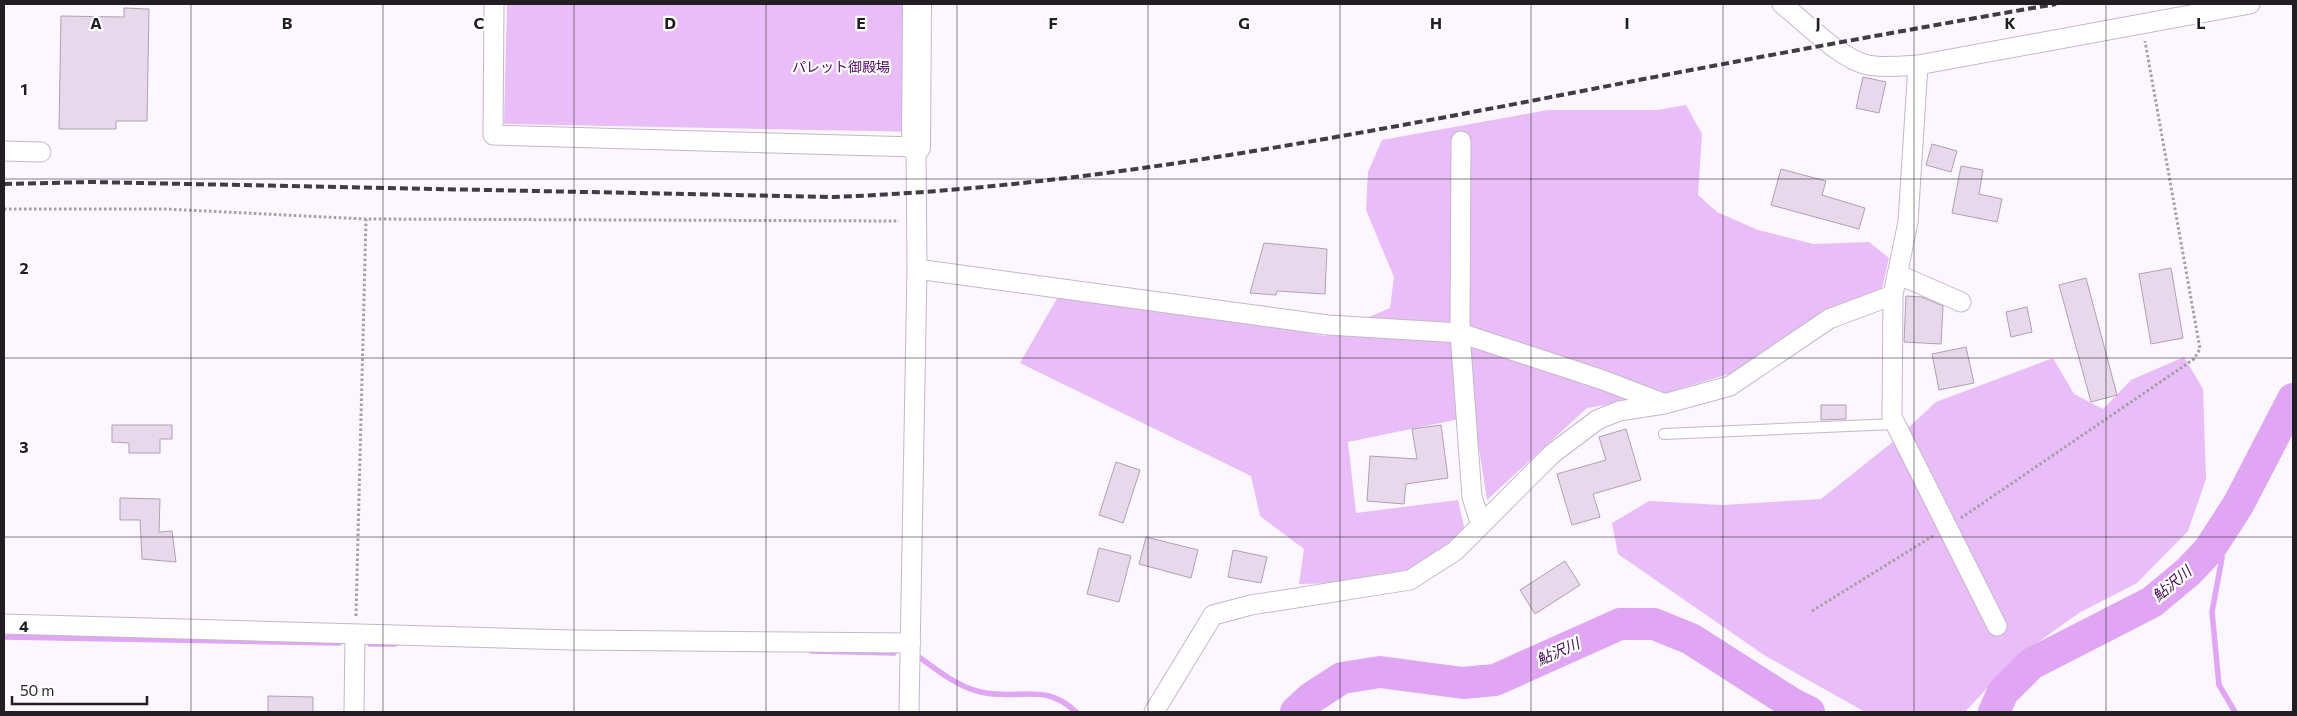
<svg xmlns="http://www.w3.org/2000/svg" width="2297" height="716" font-family="Commissioner,'Noto Sans JP',sans-serif">
<rect width="100%" height="100%" fill="#fcf6fe"/>
<path fill="#e9bdf7" d="M507 4H920L921 132 504 124Z
M1686 105 1702 134 1698 195 1717 212 1758 230 1813 244 1869 242 1889 258 1882 289 1742 370 1649 398 1587 408 1487 500 1474 416 1348 442 1356 513 1458 500 1465 531 1396 582 1299 584 1304 549 1260 516 1251 476 1020 363 1059 295 1247 321 1325 336 1390 308 1394 277 1366 210 1368 172 1382 140 1548 110H1658Z
M2184 357 2203 389 2206 479 2188 531 2137 583 2079 613 2013 660 1965 712H1865L1764 655 1618 554 1612 523 1649 501 1722 505 1821 499 1894 441 1936 402 2053 358 2074 394 2103 409 2131 380Z"/>
<g fill="none" stroke-linecap="round" stroke-linejoin="round">
<path stroke="#e0a5f3" stroke-width="5.5" d="M2217 537 2222 558 2212 612 2219 685 2235 712
M4 637 339 643
M370 644H395
M812 651 894 653
M916 655C938 670 959 689 986 693 1021 699 1046 683 1076 712"/>
<path stroke="#e0a5f3" stroke-width="32" d="M1296 712 1311 698 1342 678 1380 672 1463 683 1495 680 1620 624H1654L1691 639 1791 703 1809 712
M1994 712 2003 692 2031 664 2152 602 2188 572 2209 550 2238 505 2293 399"/>
</g>
<path fill="#e7d8ec" stroke="#afa1b3" d="M124 8 149 9 147 121H116V129H59L61 16 124 17Z
M1863 77 1886 82 1879 113 1856 108Z
M1932 144 1957 151 1951 172 1926 165Z
M1961 166 1983 170 1979 194 2002 199 1997 222 1952 213Z
M1781 169 1826 181 1822 195 1865 208 1859 229 1771 205Z
M1264 243 1327 249 1325 294 1277 291 1276 295 1250 293Z
M2171 268 2183 338 2151 344 2139 274Z
M2086 278 2117 395 2091 402 2059 285Z
M1906 296 1922 297 1943 306 1941 344 1904 342Z
M2027 307 2032 332 2011 337 2006 312Z
M1966 347 1974 383 1939 390 1932 354Z
M1821 405H1846V419L1821 420Z
M112 425H172V439H160V453H129V443L112 442Z
M1441 425 1448 478 1406 484 1404 504 1367 501 1370 456 1417 459 1412 429Z
M1626 429 1641 480 1593 494 1600 517 1572 525 1557 474 1606 460 1599 437Z
M1116 462 1140 470 1123 523 1099 515Z
M120 498 160 499 159 532 172 531 176 562 142 559 140 520H120Z
M1146 537 1198 550 1191 578 1139 564Z
M1099 548 1131 556 1119 602 1087 594Z
M1233 550 1267 557 1261 583 1228 577Z
M1565 561 1580 585 1535 614 1520 590Z
M268 696 313 697V712H268Z"/>
<g fill="none" stroke-linecap="round" stroke-linejoin="round">
<g stroke="#c5b7ca" stroke-width="12">
<path id="lane" d="M1664 434 1895 424"/>
</g>
<g stroke="#c5b7ca" stroke-width="21">
<path id="street" d="M494 4 493 135 916 147 917 269 909 712
M1782 4C1805 22 1840 59 1868 65 1884 68 1902 66 1918 65L2250 4
M1461 141 1460 333 1472 497 1481 525
M4 151 41 152
M917 269 1328 325 1460 333 1603 380 1663 403
M1897 274 1961 302
M1893 295 1892 417 1997 626
M4 624 571 640 911 643
M354 712 355 635
M1154 712 1213 615 1251 605 1410 580 1455 551 1552 454 1597 420 1619 411 1664 404 1730 386 1829 319 1893 295 1908 222 1918 65"/>
</g>
<g stroke="#c5b7ca" stroke-width="30">
<path id="secondary" d="M916 147 917 4"/>
</g>
<path stroke="#a59fa6" stroke-width="3" stroke-dasharray="2.5 2.5" stroke-linecap="butt" d="M4 209H164L366 219 899 221
M1961 518 2194 359 2200 349 2145 41
M1812 611 1933 536
M356 616 366 219"/>
<use href="#lane" stroke="#fff" stroke-width="10"/>
<use href="#street" stroke="#fff" stroke-width="19"/>
<use href="#secondary" stroke="#fff" stroke-width="28"/>
<path stroke="#413b43" stroke-width="4" stroke-dasharray="8 4" stroke-linecap="butt" d="M4 184 90 182 834 197C1070 188 1304 144 1536 100 1709 66 1882 34 2056 4"/>
</g>
<path fill="none" stroke="#231d24" stroke-width="1" stroke-opacity="0.55" d="M191 4V712M383 4V712M574 4V712M766 4V712M957 4V712M1148 4V712M1340 4V712M1531 4V712M1723 4V712M1914 4V712M2106 4V712M4 179H2293M4 358H2293M4 537H2293"/>
<g text-anchor="middle" stroke-width="4.5" stroke-linejoin="round" paint-order="stroke">
<g font-size="14" fill="#530466" stroke="#fff">
<text x="841" y="72">パレット御殿場</text>
</g>
<g font-size="15" font-style="italic" fill="#430d52" stroke="#fff">
<text transform="translate(2172 584) rotate(-40)" y="5">鮎沢川</text>
<text transform="translate(1558 652) rotate(-24)" y="5">鮎沢川</text>
</g>
</g>
<g font-size="16" text-anchor="middle" font-weight="bold" fill="#231d24" stroke="#fff" stroke-width="4.5" stroke-linejoin="round" paint-order="stroke">
<text x="96" y="29">A</text>
<text x="287" y="29">B</text>
<text x="479" y="29">C</text>
<text x="670" y="29">D</text>
<text x="861" y="29">E</text>
<text x="1053" y="29">F</text>
<text x="1244" y="29">G</text>
<text x="1436" y="29">H</text>
<text x="1627" y="29">I</text>
<text x="1818" y="29">J</text>
<text x="2010" y="29">K</text>
<text x="2201" y="29">L</text>
<text x="24" y="95">1</text>
<text x="24" y="274">2</text>
<text x="24" y="453">3</text>
<text x="24" y="632">4</text>
</g>
<rect width="2297" height="716" fill="none" stroke="#231d24" stroke-width="10"/>
<path d="M12 696v8h135v-8" fill="none" stroke="#231d24" stroke-width="2.5"/>
<text x="20" y="696" font-size="15" fill="#231d24" stroke="#ffffff" stroke-width="4" paint-order="stroke">50 m</text>
</svg>
